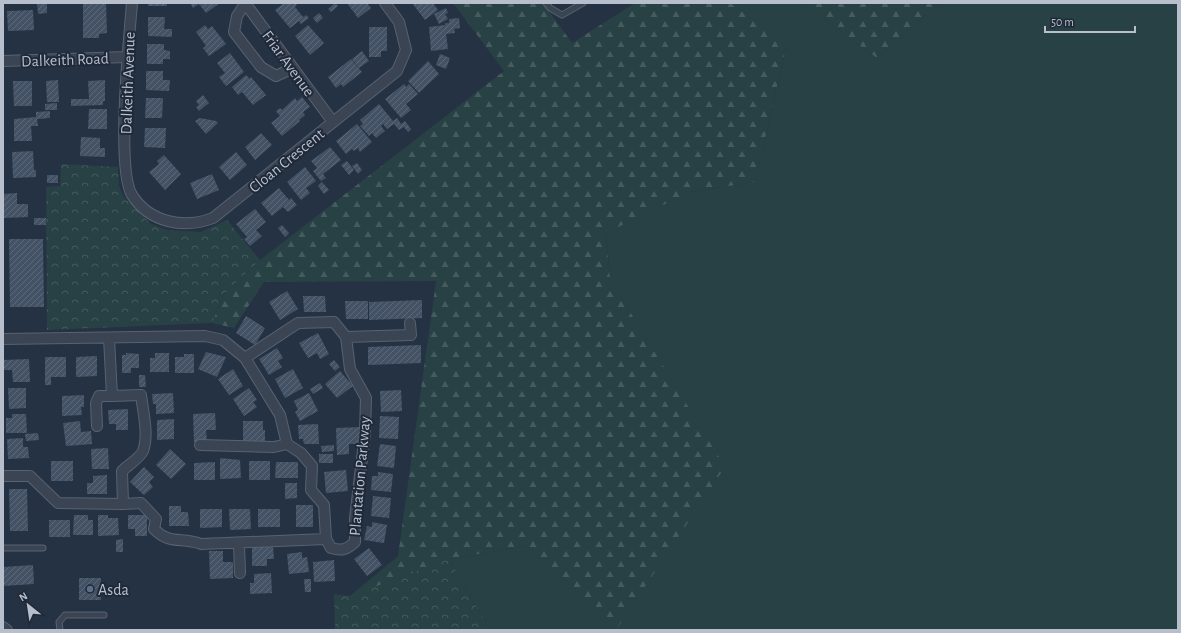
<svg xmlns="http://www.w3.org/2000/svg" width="1181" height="633" font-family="'Alegreya Sans',sans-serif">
<defs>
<pattern id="forest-firs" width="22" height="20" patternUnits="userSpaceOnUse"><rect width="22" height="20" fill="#284144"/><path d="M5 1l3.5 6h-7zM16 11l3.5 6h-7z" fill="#455b5e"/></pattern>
<pattern id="park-crowns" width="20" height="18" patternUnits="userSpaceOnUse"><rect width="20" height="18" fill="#284144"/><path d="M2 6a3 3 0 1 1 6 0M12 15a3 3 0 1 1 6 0" fill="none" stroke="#455b5e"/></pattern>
<pattern id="building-hatch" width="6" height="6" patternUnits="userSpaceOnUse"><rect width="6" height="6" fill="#445265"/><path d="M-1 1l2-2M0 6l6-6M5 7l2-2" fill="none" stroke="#5d697a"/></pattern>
</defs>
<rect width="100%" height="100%" fill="#253243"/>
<path fill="#284144" d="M730 3H802L877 58 940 3H1178V630H490L449 559 527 546 618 626 724 467 610 279 606 232 690 192 755 182 787 44Z"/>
<path fill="url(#forest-firs)" d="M453 3H543L572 43 635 3H730L787 43 755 182 690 192 606 233 610 279 725 467 618 627 527 546 449 559 430 596H350L398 556 436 281 264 282 234 328 212 323 223 295 260 260 504 71Z
M802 3H940L877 58Z"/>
<path fill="url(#park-crowns)" d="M61 164 118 167 119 186 124 197 151 224 167 230 201 232 227 220 260 260 223 295 212 323 47 330 46 187 60 186Z
M449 559 490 630H335L334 594 350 596Z"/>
<path fill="url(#building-hatch)" d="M37 3H47V13L38 14Z
M83 3H106L107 33 99 34V38H83Z
M148 3H167V6H148Z
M190 3H220L206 13 199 4 193 8Z
M284 3H298L295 7 303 17 306 15 309 18 301 24 299 21 290 28 275 10Z
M335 3 338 6 331 12 328 9Z
M347 3H367L371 8 358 18Z
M412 3H433L438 10 425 20Z
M446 8 448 13 445 14 448 19 439 24 434 14Z
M33 10 34 30 8 31 7 11Z
M319 13 323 18 317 23 313 18Z
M148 17H165L164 29H172V37L148 36Z
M459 18 460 28 454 29 455 33 446 34 448 49 431 51 429 27 445 25V23H449V19Z
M205 25 208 29 212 26 226 44 209 56 203 48 206 46 196 32Z
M308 25 324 43 310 55 295 36Z
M369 27H387V51H381V57H369Z
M147 44H164V50L170 51V59H163V64H147Z
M362 51 369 61 359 68 352 59Z
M230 53 244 72 226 86 219 77 225 73 217 63Z
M440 54 450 58 446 69 436 65Z
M351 59 362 72 343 87 341 84 336 88 328 77Z
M428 61 439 74 419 93 408 81Z
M146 71H163V80H170L169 91 146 90Z
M246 75 250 79 251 77 266 95 253 105 242 92 238 95 232 87Z
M58 80 59 102H47L46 81Z
M105 80V101H103V105L71 106V99H89L88 81Z
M13 81H32V106H14Z
M404 84 406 87 409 84 418 94 406 104 411 110 401 118 385 99Z
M203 95 209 103 199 111 196 107 199 105 196 101Z
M302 97 310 107 303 112 305 115 299 120 300 121 282 136 271 123 280 116 276 111 280 108 282 110 295 98 297 101Z
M146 98H163L162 118H145Z
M57 103V110H45V104Z
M379 104 393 121 397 118 401 124 405 121 411 129 408 132 404 127 399 130 394 124 387 129 383 124 381 126 385 131 376 138 372 133 369 136 360 126 363 124 360 120Z
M89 109H107V129H88Z
M50 111V118L37 119 38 126H31L32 141H14V119L36 117V112Z
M200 118 216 121 218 123 206 134 195 121Z
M357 124 372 142 360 152 358 148 354 151 352 149 346 154 336 141Z
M145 128H166L165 148 144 147Z
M261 133 272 145 255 160 245 147Z
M81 137 100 138V148H105V157L80 156Z
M330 147 341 160 323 174 326 178 321 181 313 171 317 168 311 161Z
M33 151 34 170H36V177L13 178 12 152Z
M236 152 247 165 230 180 219 167Z
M164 155 181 174 165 190 149 172 159 164 157 161Z
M347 161 354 170 349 175 341 165Z
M357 163 362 170 358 174 352 166Z
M305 167 316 181 306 188 310 193 301 200 287 182Z
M212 174 219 190 197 199 190 183Z
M47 175H58V183H47Z
M322 182 329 190 324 194 318 186Z
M279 188 289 200 291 198 297 205 288 212 283 207 272 216 261 203Z
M17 193V204H28V217L3 218V194Z
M255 209 266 222 256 230 262 236 250 246 244 239 247 237 236 224Z
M34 218H46V225H34Z
M282 225 289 233 285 237 278 228Z
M9 239H43L44 307H10Z
M287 291 298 309 280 320 269 302Z
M303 296H325L326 312H304Z
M422 300V318L369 320V302Z
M345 301H368V319H346Z
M246 316 265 328 255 345 236 333Z
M318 333 329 354 320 359 317 353 308 358 299 343Z
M421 345V363L368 365V347Z
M277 348 283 358 278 361 282 367 269 375 259 359Z
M206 352 226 357 217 377 198 369Z
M126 353 139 354V368H131V373H122V355H126Z
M155 353H169V372H150V358H155Z
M184 354H194V373H175V357H184Z
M97 356V376L76 377V357Z
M45 357H66V377H51V385H45Z
M29 359 30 382H13L12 370H3V360Z
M334 360 340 367 335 371 329 364Z
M233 369 243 386 229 395 218 379Z
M293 369 303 388 285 398 275 379Z
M340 371 353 386 337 398 325 384Z
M139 375H145L146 387H139Z
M320 383 323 388 313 394 310 389Z
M8 388H26V408L9 409Z
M249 388 257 400 253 402 257 407 244 416 233 399Z
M401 390 402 411 381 412 380 391Z
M173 393 174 413 156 414V404H153L152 394Z
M309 393 318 411 300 421 295 412 298 410 294 401Z
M84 395V407H81L82 415 62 416V396Z
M128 409V430H116V424H109L108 410Z
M215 413 216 430H206L207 442H194L193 414Z
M12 414H26L27 433H6V418H12Z
M380 416 399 417 398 439 379 438Z
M174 419V439L157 440V420Z
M80 421 81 432 91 431 92 444 66 446 63 423Z
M243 421H263V430H265V442H243Z
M318 424 319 444H304L303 439H299L298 425Z
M360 427V444H349V454L337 455 336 428Z
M38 433 39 440 26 441 25 434Z
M23 438V447H28L29 458 8 459 7 439Z
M380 444 396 446 394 468 377 466Z
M334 445V451L322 452 321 446Z
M108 448 109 469H92L91 449Z
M170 449 186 464 171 479 156 465Z
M319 454H333V463H319Z
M220 458 240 460 241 478 220 479Z
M51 461H73V481H51Z
M249 461H270V480H249Z
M215 462V480H194V463Z
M276 462H298V478H275Z
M144 467 154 477 149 482 153 487 144 495 130 482Z
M346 470 348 491 326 493 324 472Z
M378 472 393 474 391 492 371 490 372 476H378Z
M107 475V494H87V483H93V476Z
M285 483H297V498L285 499Z
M9 489H27L28 531H10Z
M373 496 391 498 389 518 371 516Z
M296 505H313V527H296Z
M169 506H181V512H188L189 526H169Z
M200 509H222V527L200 528Z
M229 509H250L251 529 230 530Z
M258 509H280V527H258Z
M74 515H88V520H93V535H73Z
M98 515H108V518H118L119 535 98 536Z
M128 515H147V536H135V529H128Z
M49 520H70V537H49Z
M372 522 387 525 384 543 364 540 367 526 372 527Z
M123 539V552H116V540Z
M273 546 274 559H267V566H252V547Z
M369 548 382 565 367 576 354 559Z
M209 551H223V562H233V578L210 579Z
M302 552V558L307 557 309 572 289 574 287 554Z
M334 560 335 581 314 582 313 562Z
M33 565 34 584 3 586V567Z
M271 573 272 593 250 594V583H254V574Z
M79 578H101V600H79Z
M304 579H311V592H305Z"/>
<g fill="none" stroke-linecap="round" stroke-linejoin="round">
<g stroke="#586270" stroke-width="7">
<path id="lane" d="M546 3 550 8 562 15 583 3
M3 548H43
M60 630 59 622 65 615H104"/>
</g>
<g stroke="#586270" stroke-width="12">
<path id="street" d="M132 3C129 39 116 169 132 195 150 223 184 229 213 218L397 71 406 50 399 22 385 3
M245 3 333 122
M245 4 237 16 234 32 261 67 276 76 293 68
M3 61 127 57
M346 337 411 335 410 323
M3 339 205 336 223 340 245 358 280 415 287 444 301 453 312 466 311 490 324 505 326 539 331 548C342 551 346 550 355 542V518L365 433 366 398 350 369 346 337 334 322 298 323 245 358
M97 426 96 403 99 396H112
M200 445 274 447 287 444
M3 476H30L58 503 123 504 122 471C128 465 140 458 143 451 149 435 143 412 141 395L112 396 109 338
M123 504 141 503 156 519 154 529C171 546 182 536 201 544L326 539
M239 544 240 573
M3 627 7 630"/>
</g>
<use href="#lane" stroke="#3a4453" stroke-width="5"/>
<use href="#street" stroke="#3a4453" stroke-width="10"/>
</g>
<circle fill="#5c6f8a" stroke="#1f2938" stroke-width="1.5" cx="90" cy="589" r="4"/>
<g text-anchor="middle" stroke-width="4" stroke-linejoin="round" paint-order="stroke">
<g font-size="16" fill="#b7bfcd" stroke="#1f2938">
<text transform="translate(65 59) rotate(-2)" y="6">Dalkeith Road</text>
<text transform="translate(289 63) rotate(54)" y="6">Friar Avenue</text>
<text transform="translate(127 83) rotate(-88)" y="6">Dalkeith Avenue</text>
<text transform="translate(286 160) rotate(-39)" y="6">Cloan Crescent</text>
<text transform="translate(359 476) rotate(-85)" y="6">Plantation Parkway</text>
</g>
<g font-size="16" fill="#b7bfcd" stroke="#1f2938" text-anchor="start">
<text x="98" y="595">Asda</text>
</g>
</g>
<rect width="1181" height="633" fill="none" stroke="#b7bfcd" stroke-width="8"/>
<g transform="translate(28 605) rotate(330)" stroke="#1f2938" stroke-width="3" paint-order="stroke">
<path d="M0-3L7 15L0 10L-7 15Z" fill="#b7bfcd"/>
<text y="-6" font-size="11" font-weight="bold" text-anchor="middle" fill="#b7bfcd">N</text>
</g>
<path d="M1045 26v6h90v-6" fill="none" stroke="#b7bfcd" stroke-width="2"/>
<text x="1051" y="26" font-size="12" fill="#b7bfcd" stroke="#1f2938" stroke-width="3" paint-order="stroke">50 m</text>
</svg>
